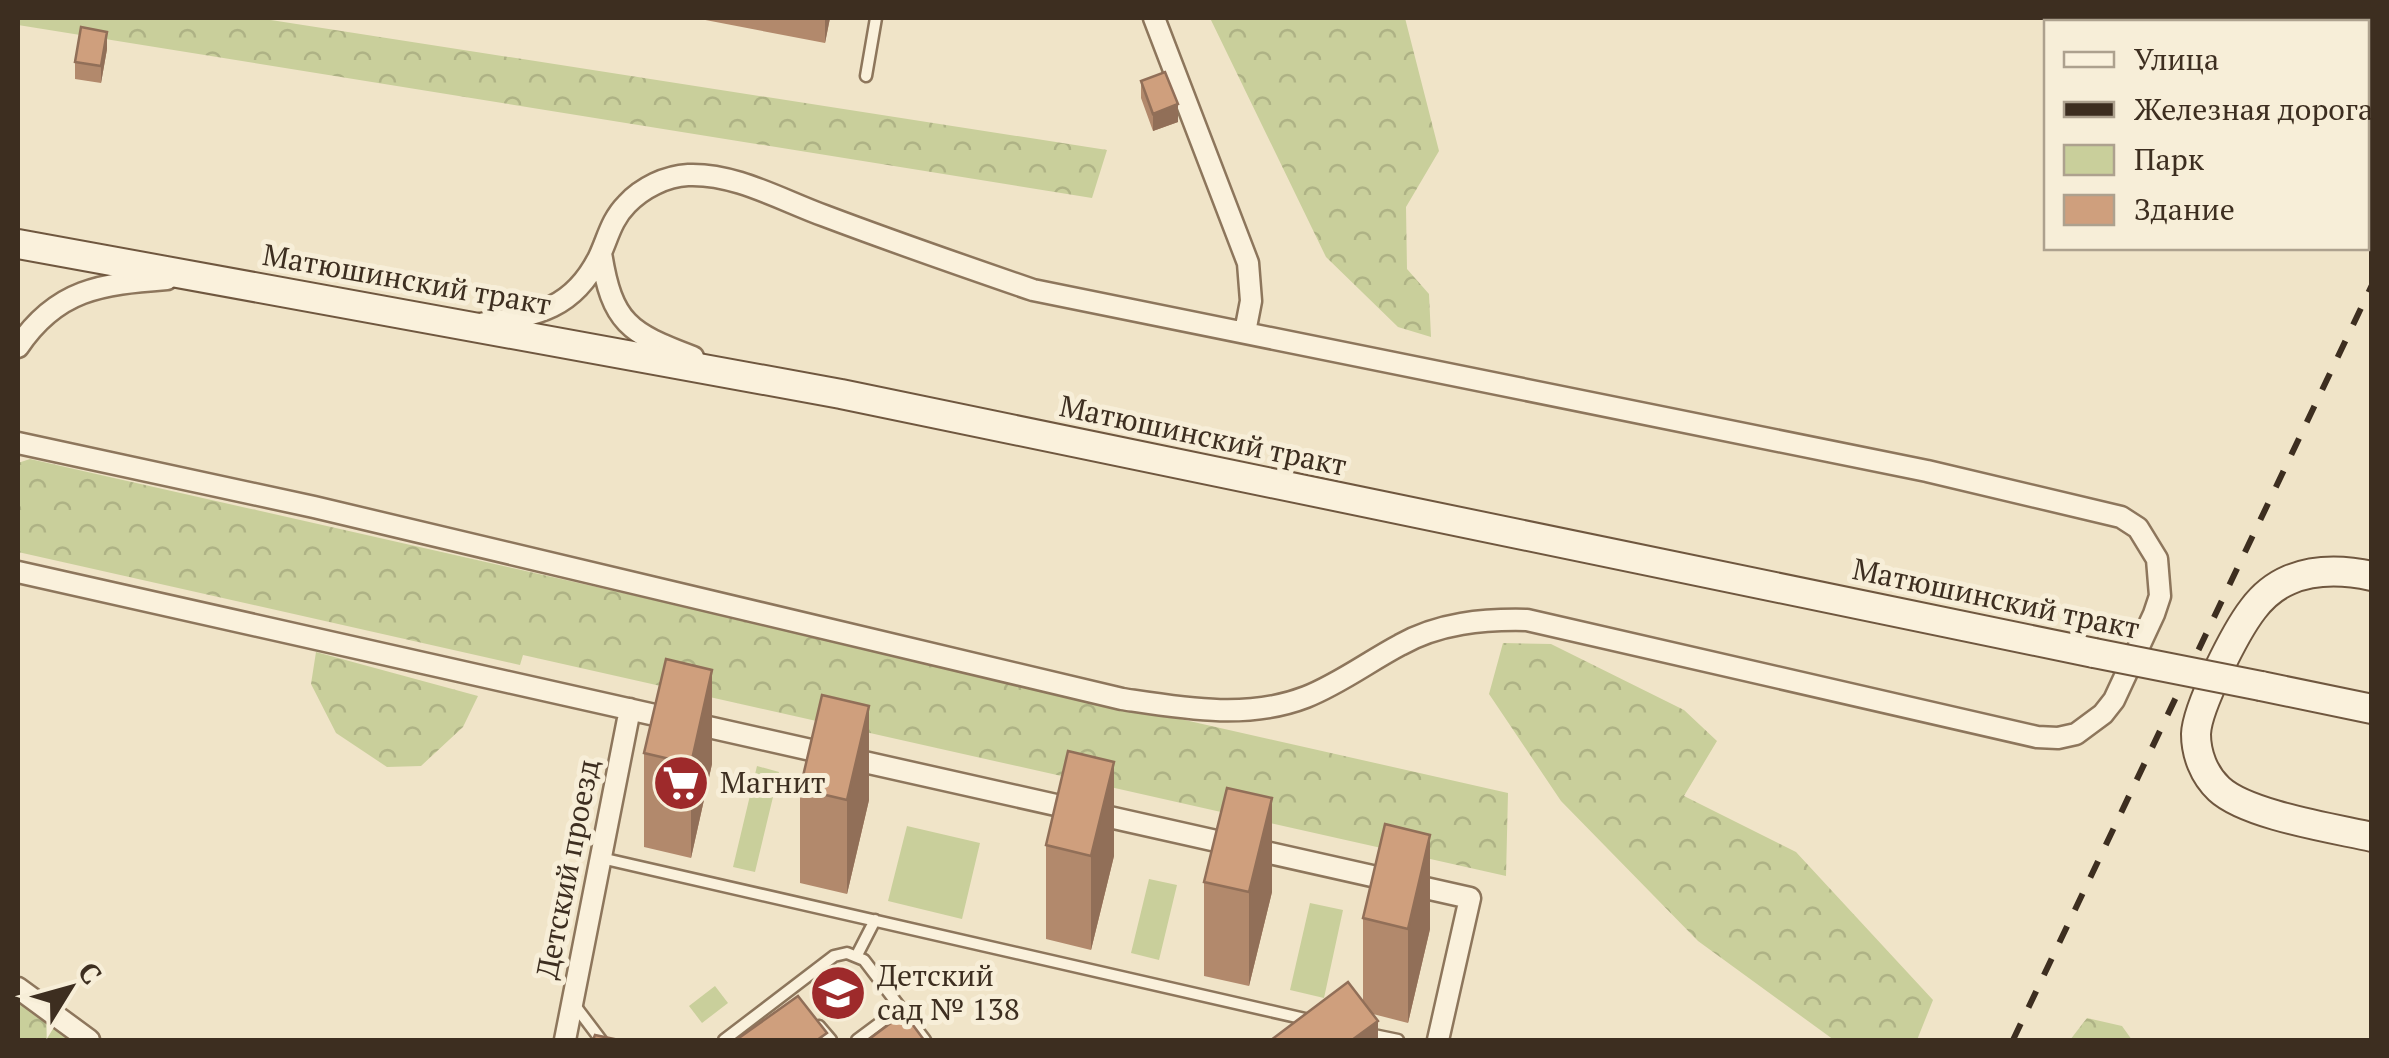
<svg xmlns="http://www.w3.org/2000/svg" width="2389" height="1058" font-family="'PT Serif',serif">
<defs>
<pattern id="forest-crowns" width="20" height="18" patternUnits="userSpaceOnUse" patternTransform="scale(2.5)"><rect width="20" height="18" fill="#c9cf9b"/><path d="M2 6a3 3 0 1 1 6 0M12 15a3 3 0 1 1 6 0" fill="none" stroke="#aeb285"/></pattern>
</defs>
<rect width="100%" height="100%" fill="#f0e4c8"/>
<path fill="url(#forest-crowns)" d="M18 18H258L1107 150 1092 198 18 25Z
M1210 18H1405L1439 151 1406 207 1407 269 1429 294 1431 337 1398 327 1326 257Z
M30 459 1508 793 1506 876 523 655 520 665 18 552V463Z
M1503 643 1551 644 1684 710 1717 741 1684 796 1796 852 1933 1000 1917 1040H1834L1698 941 1561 801 1489 694Z
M316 652 478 696 463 727 421 766 387 767 336 733 311 684Z
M18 986 83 1040H18Z
M2087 1018 2122 1026 2132 1040H2070Z"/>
<path fill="#c9cf9b" d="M757 766 779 772 755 872 733 867Z
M907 826 980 843 962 919 888 901Z
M1149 879 1177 885 1159 960 1131 953Z
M1310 903 1343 910 1324 998 1290 990Z
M715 986 728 1003 702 1023 689 1006Z"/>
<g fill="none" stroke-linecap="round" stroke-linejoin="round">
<g stroke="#8d765c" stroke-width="15">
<path id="lane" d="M866 76 876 18
M601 858 1314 1021
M857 955 875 920
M573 1003 601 1040
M819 1026 831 1040
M1369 1034 1398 1040
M724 1040 834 956 847 953 864 960 925 1040
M857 1040 900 1008"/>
</g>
<g stroke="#8d765c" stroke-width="25">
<path id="street" d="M1154 18 1248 263 1251 301 1245 332
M601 253C612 323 629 333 693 357
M18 347C57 289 101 284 167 279
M18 443 314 507 1122 699C1182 708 1247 720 1306 697 1339 684 1368 662 1400 645 1439 623 1483 619 1527 620L2037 737 2058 738 2076 734 2103 714 2114 700 2154 614 2160 596 2157 559 2138 528 2121 517 1927 471 1033 290C963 266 894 242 825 216 781 200 735 173 688 175 666 176 642 188 627 204 611 220 608 238 599 257 572 311 535 315 480 324
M18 572 1470 898 1438 1040
M18 988 89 1040
M565 1040 630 709"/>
</g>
<g stroke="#6f573f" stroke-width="32">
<path id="secondary" d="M18 244 841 394 2094 653
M2372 576C2344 570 2315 569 2289 580 2275 586 2262 597 2253 609 2236 631 2197 707 2196 734 2196 754 2204 775 2219 789 2247 815 2332 828 2372 837
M2261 686 2372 709"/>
</g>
<use href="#lane" stroke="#faf1dc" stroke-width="10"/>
<use href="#street" stroke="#faf1dc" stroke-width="20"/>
<use href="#secondary" stroke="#faf1dc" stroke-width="28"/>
<path stroke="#3d2e20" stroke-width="6" stroke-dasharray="18 18" stroke-linecap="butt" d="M2013 1040 2372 285"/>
<g stroke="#6f573f" stroke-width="32" stroke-linecap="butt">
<path id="secondary-bridge" d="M2094 653 2261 686"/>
</g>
<use href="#secondary-bridge" stroke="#faf1dc" stroke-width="28"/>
</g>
<path fill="#b2896c" d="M695 18H830L825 43Z
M107 49 101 83 75 79V62Z
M1141 81 1178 122 1153 131 1141 98Z
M644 753 712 764 691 858 644 847Z
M800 789 869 800 847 894 800 883Z
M1046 845 1114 856 1091 950 1046 939Z
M1204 882 1272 892 1249 986 1204 976Z
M1363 918 1430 929 1408 1023 1373 1014 1378 1040 1363 1001Z"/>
<path fill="#916f58" d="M825 18H830L825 43Z
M107 32V49L101 83V66Z
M1178 104V122L1153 131V114Z
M712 670V764L691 858V764Z
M869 706V800L847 894V800Z
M1114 762V856L1091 950V856Z
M1272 798V892L1249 986V892Z
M1430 835V929L1408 1023V929Z
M1378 1021V1040H1352Z"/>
<path fill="#cf9f7d" stroke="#916f58" stroke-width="2.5" d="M81 27 107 32 101 66 75 62Z
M1165 72 1178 104 1153 114 1141 81Z
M666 659 712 670 691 764 644 753Z
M822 695 869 706 847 800 800 789Z
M1068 751 1114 762 1091 856 1046 845Z
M1227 788 1272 798 1249 892 1204 882Z
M1385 824 1430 835 1408 929 1363 918Z
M1348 982 1378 1021 1352 1040H1271Z
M798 996 827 1033 820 1038 822 1040H736Z
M904 1013 924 1040H868Z
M595 1035 619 1040H593Z"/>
<defs>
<g id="supermarket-disc" transform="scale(2.875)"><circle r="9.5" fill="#9e2a2b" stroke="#f7eed8"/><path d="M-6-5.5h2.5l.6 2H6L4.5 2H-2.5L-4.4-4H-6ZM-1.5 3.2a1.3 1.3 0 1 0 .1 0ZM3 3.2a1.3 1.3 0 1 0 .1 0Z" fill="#fff"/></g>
<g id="school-disc" transform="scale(2.875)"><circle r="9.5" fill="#9e2a2b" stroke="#f7eed8"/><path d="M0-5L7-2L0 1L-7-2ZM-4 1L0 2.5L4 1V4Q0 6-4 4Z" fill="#fff"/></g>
</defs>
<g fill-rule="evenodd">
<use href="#supermarket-disc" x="681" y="783"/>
<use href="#school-disc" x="838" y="993"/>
</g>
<g text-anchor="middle" stroke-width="10" stroke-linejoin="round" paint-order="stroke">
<g font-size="30" fill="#3d2e20" stroke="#f7eed8">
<text transform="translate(407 280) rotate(10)" y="10">Матюшинский тракт</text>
<text transform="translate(1203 436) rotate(12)" y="10">Матюшинский тракт</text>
<text transform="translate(1996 599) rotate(12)" y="10">Матюшинский тракт</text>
<text transform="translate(568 869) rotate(-79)" y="10">Детский проезд</text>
</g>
<g font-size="30" fill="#3d2e20" stroke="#f7eed8" text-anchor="start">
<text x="720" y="793">Магнит</text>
<text x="877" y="986">Детский<tspan x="877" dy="34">сад № 138</tspan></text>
</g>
</g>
<rect width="2389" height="1058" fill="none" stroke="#3d2e20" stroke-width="40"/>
<rect x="2044" y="20" width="325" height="230" fill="#f7eed8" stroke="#ada18e" stroke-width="2.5"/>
<rect x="2064" y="52" width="50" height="15" fill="#faf1dc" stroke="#ada18e" stroke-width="2.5"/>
<text x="2134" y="70" font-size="30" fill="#3d2e20">Улица</text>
<rect x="2064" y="102" width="50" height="15" fill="#3d2e20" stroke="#ada18e" stroke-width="2.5"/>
<text x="2134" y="120" font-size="30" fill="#3d2e20">Железная дорога</text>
<rect x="2064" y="145" width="50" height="30" fill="#c9cf9b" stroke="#ada18e" stroke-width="2.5"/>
<text x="2134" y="170" font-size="30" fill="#3d2e20">Парк</text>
<rect x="2064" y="195" width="50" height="30" fill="#cf9f7d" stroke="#ada18e" stroke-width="2.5"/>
<text x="2134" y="220" font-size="30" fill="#3d2e20">Здание</text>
<g transform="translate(70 988) rotate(53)" stroke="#f7eed8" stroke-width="8" paint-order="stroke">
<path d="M0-8L18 38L0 25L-18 38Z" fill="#3d2e20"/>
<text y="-15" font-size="28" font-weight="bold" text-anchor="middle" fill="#3d2e20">С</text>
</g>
</svg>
